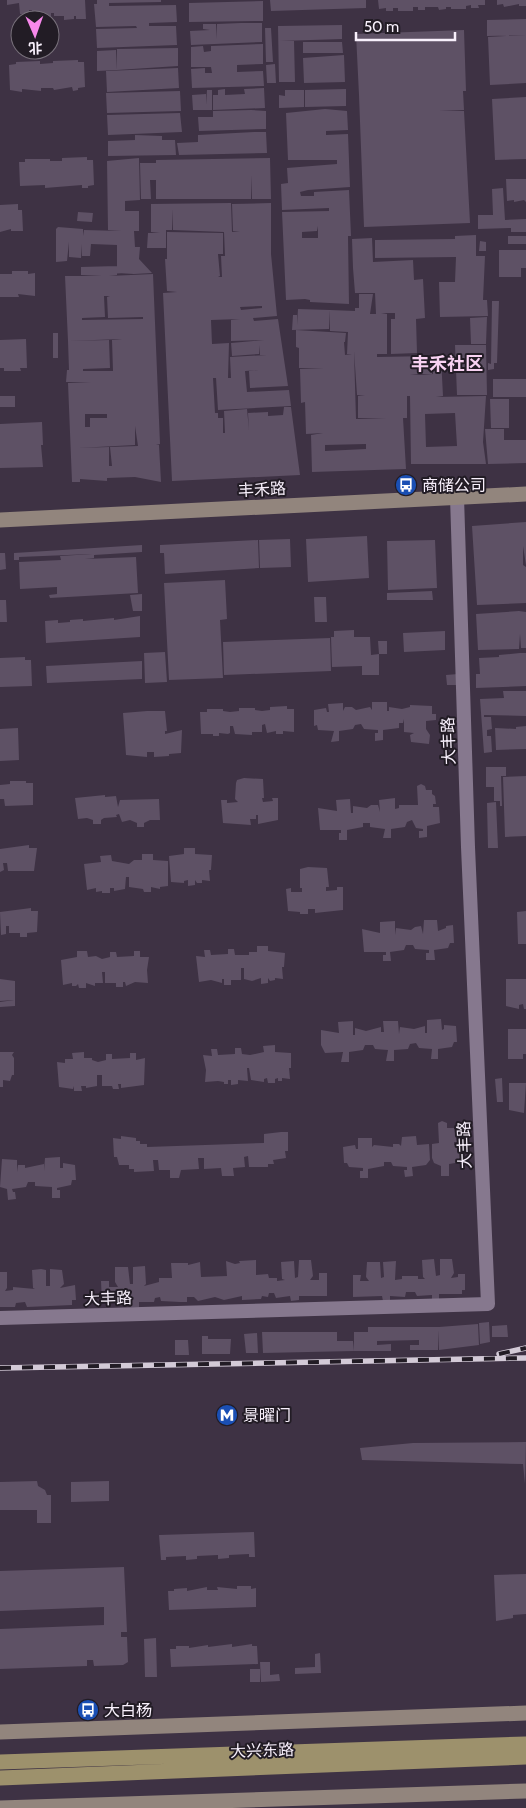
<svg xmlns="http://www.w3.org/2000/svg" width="526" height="1808" font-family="Cabin,'Noto Sans SC',sans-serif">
<rect width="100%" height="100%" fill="#3e3244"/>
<path fill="#5e5165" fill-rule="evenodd" d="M7 0H85L86 19H76V16H74V19L64 20V16H54V13H51V16L42 17V13L32 14V10H29V14H20L19 3 7 5Z
M97 0H161V2L109 3V6L176 5 177 22 149 23V26H176L177 45 97 48 96 29 137 28 136 26 96 27 94 4H97Z
M270 0H366V8L271 11Z
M378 0H485V5H478L479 8H471V5L466 6V9H451V7H446V9L439 10 438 7H425V10H418V7H413V11H398V8H393V11H386V8L379 9Z
M497 0H526V6H519V4L504 7 503 4 497 5Z
M263 1V21L189 22V3Z
M526 19V35L487 36V20Z
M241 23H262V42L191 45 190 31 210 30 203 29V24H216L217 39V24Z
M342 25V39L280 41H294L295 82H279L278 26Z
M265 28H271L273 62H266Z
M464 30 466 91H463L464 110 439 111H464L470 223 364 227 359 95 383 94 359 95 356 34Z
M526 35V83L490 85 488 37Z
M303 42H342L343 53H303Z
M263 44V64L237 65V72L263 71 264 86 192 88 191 69 205 68V73H212L211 67H191V47L203 46 204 52 211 51V46Z
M178 48V66L117 70V49Z
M116 50 117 70 97 71V51Z
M344 55 345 82 304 83 303 58Z
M78 60V62H84L85 87 78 88V90L73 91 72 87 54 90 53 88H41V91L22 89V92L10 90 9 65 16 64V62L40 61V64L53 63V61Z
M275 64 276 83H267L266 65Z
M178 68 179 88 107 92 106 71Z
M264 88 265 108 213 110V95H218V90L225 89V95L245 94 244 89Z
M346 89V106L305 107V90Z
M207 90H212V110H193L192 95 206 94V105Z
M285 90H304V107L279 108V95L285 96Z
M180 91 181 111 107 113 106 93Z
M526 97V159L495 160 492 99Z
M325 109 347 111 348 130 326 131V135L348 134 350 187 308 190 300 192 301 196H314V192L349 190 351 236H348L349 304 310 302V300L305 299 286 300 282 212 329 211V208L282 210 281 184 288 183 287 168 337 164V160H288L286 113ZM318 226V238H302V232L317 231Z
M251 110 266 111V129L199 131 198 117H213V111Z
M180 113 182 132 108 135 107 115Z
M254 132H266L267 153 179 155 177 143 198 142V135Z
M135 135 162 136V140H175L176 155 108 156V141L135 140Z
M87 157V160H93L94 185 88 186V188H82V185L45 188V185L20 186 19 162H25V159H50V161H62V158Z
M139 158 140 200 125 201V211H139V231H134L135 247H140L139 259 152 273 134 274 135 250 134 274 117 273V245L91 244 90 256H82V244L81 258 69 257V242L67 261 56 262V229L58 227 83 229V236L84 230 121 231 108 230 107 161Z
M270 158 271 199H252V175L251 199H156V180H150L151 199H141L140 163H156V160Z
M506 179H526V202L524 200 514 202V200L507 201Z
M503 188 505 220 526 219V232H511V228L478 229V215H493L492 189Z
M231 203 232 232 240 231H233L232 204 271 203V254L277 316 253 318 254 321 278 319 288 386 250 388 249 371 259 370 245 371 247 392 289 390 291 406 218 410 216 378H213L215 413H218V418H223V433H225L224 411 247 409 249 430 248 413 268 412V416L283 415 284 407H291L300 475 172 481 163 293 177 292 167 291 165 259H167V232L223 233V254H218L220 276 218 277H222L221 256H225L224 232 173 230V209L172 230H166V248H147L148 233H160L151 232V204ZM262 306V308L241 310 240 307ZM240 319 231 320V341L264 340 231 343 232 356 259 354V345L260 355H267L230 357 231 378H228L229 343 212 344 211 320Z
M18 204V210H22L23 231H11V229L0 232V205Z
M78 212 93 213 92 222 77 221Z
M476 235V256H485L483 300H487L488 316 440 317 439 282H455L456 257 375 258V240L455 239V236Z
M508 236H526V244H508Z
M372 238 373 262 413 260 414 280 423 279 425 318 416 319 417 353 391 354V319H395V313H381L387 314V354H377V357L432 356V374H410L420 375 433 374V358L441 357 443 396 436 397 486 396 483 442 486 464H411L410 396H407V418H403L406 469 312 472 311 435 323 433 306 434 305 402 301 403 300 369H324L299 368V348L296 347V330L346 333 345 342H337H344L345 355 352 354H347L348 332 330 331V310L355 311V318V308H359V294H373L370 314H376L375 293H355L353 268 352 239ZM354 351 357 395 365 396H358V418L386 419H356ZM455 413 457 446 426 447 425 414ZM366 444V449L325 451V445Z
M480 241 486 242V251H479Z
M499 250H526V268H521V277H499Z
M117 266V275L109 276 153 274 160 444 156 445H159L161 482 135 477 107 478V481L80 479V482H72L68 383 91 382H66L67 370H69L68 341 109 340 110 368 83 369V371H113L112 340 122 339 68 341 65 276H102L81 275V267ZM104 296H110L107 297 108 318 143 317V319L82 320V318L105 317ZM85 414H107V418H90V427H85ZM135 426 138 446 110 447 112 466H109V447L78 448 135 445Z
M12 271H28V274L35 273V296L18 294 19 297H0V274H12Z
M492 301H499L497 363H494V369L488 370V363L491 364Z
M298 309 330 310 329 329 292 330 293 315H297V325Z
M487 317 486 344H471L470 318Z
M53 333H58V358H53Z
M26 339 27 368H20L21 371H4V368H0V340Z
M455 345H486L487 395H457Z
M493 379H526V397H493Z
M0 396H15V407H0Z
M490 399H509V428H491Z
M42 422 43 445H41L43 467 0 468V424Z
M485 429H504V440H526V463L488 464Z
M526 522V565L523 546V565L526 567V603L477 605 472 526Z
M367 536 369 578 308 582 306 539Z
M290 539 291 567 260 568 259 540Z
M258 540 259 568 165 574 164 553H160V545Z
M435 540 437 588 388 590 387 541Z
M142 545V552L94 555V558L85 559 136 557 138 593 50 598 49 595 57 594V587L20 589 19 562 61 560 60 556 92 554 19 557V560H14V553Z
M0 553H5L6 569 0 570Z
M225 580 227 619 220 620 223 678 169 680 164 583Z
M432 591 433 600H387V593Z
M142 594V611H133L130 595Z
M314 597H326L327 622H315Z
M0 600H6L7 622H0Z
M519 611 526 612V648H521L520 634 519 649 478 650 476 614Z
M140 616V637L46 643 45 621 58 620V623L70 622V620L83 619V621L114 618V620Z
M354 630V637H370L371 655 379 654V675H362V666L332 667 331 637H334V631Z
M445 631V650L404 652 403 633Z
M330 638 331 671 224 675 223 642Z
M378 641H387V654H379Z
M165 652 167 682 145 683 144 653Z
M520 653H526V686L476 688V674H480L479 658 499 657V655Z
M25 657V660H31L32 686 0 687V658Z
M142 661V679L47 683 46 666Z
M458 674 459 685H447L446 675Z
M503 691H526V716L484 715V717H491L492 729 487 730V736H491L492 752 484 753 480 699 504 698Z
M372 702H387V711H389V707L402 709 410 707V705L432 706V714H436V720L426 721V729L430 735 429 744 411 742 410 735 414 733 404 732V719L403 723H399V728L383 730V740L375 741V733H378V730L364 729 361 724 355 725 353 729 339 731V741L331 742 334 731 318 730 317 725 314 726V710L326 708 327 712H329L328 704 343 703V711L345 707H352L356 710 370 707 372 710Z
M287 706V709H294V732L283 731V734H276V731L267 733 265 724 262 725V732H252V735L235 734 233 726H230V733L228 734 219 733V736H213V734H201L200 712H207V709H223V711L230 712 239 711V708H255V710L262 711 270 710V707Z
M147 711H165L167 731H165V734L182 730 181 753 169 754V756L154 757V752H147V757L126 755 123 713Z
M526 726V749L496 750 495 728 516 729V727Z
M18 728 19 760 0 761V729Z
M486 767H506V776H501L502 806H500V801H494V787H486Z
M526 776V836L505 837 503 777Z
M244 778 263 779 264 798H262L263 802 273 801 272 798H278V820L258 824V815H256V819H250L251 825 223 823 221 800H227V803L238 802 235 799 236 783 237 780Z
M10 781H26V783H33V805L5 806 4 799H0V785L10 784Z
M421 784 425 786 426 790H432V794L435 796 436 804H433V807H439L440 823 427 826V837L419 838V831H423V829L416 828 412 820 407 822 405 827 391 829V838H383L385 829 370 827V823H363V827L347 830V840H339V833H341V830H320L318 808 337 811 336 800 350 799 351 813H353V806L367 808 371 805H378L380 812 379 800 395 798V809L399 808V805H418L417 786Z
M105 795V797L116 796 118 807 120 800 159 799 160 820H150L144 823V827H137V823L130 820 122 822 119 814 116 815 117 817 104 818 101 820V824H93V820L87 818 78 819 75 798Z
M496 802 498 848H488L487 803Z
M29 845V848H37L34 871H8L7 863H3L4 870 0 872V849Z
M184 848H195V854L212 855 211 870H209L210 881 202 880V883H197L195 880V885L188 886V880L184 881V883L171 882 169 856 184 854Z
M142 854H153V860L168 861V886L160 887V889L151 887V892H144L143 889 129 887V877H126L125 889 114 891V888H110V893H102V891L96 892V888L87 890 84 864 101 862 100 856 111 855 112 861 129 864 134 860H142Z
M308 867 327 868 329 887H326V891L337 890V887H343V910L315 913V909H308V914H300V912L288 911 286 889 291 888V892H302V888H300V869Z
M31 908V911H38L37 932 27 933V937H20V933H9V926H6V934L1 935 0 912Z
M526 911V944H518L517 912Z
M424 920H437L438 931 446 928V926L453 925 454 943H450L448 948 434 950 435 960H426V953H429V950L415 949 413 945H406L404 950 390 952 391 961H383V955H386V952H364L362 929 380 933V922L395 921V935L396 928 411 930 415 927 421 926 423 934Z
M257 946H268V951L285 953 284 967H282L283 979 275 978V980L270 981 268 978V983L261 984V978L252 981 244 979V968H241V980H231V985H224V979H222V983L211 980 199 982 196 956 205 957 204 950H210L211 955 228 954V949H234L235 955H249V952H257Z
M77 951H87L88 957 96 956 102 959 110 957V952H116L117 957 134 956V951H140V957H149L147 970 148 983 135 982 126 986 125 982H123V987H116V983H105V972H102L103 983H95V986L86 983V988H79L78 984 76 986H72V983L63 985 61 960 77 957Z
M0 979 15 981V1006L0 1007V1002L14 1000 0 1001Z
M506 979H526V1009H524L523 1004 519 1005V1009L506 1006Z
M441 1019 442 1030 444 1029V1025L456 1026 457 1042H454L452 1047 438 1049V1059H431L432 1049 419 1048 416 1043 410 1044 408 1049 394 1050V1061H386L388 1050 375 1049 373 1045H365L363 1050 349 1052V1062H341L343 1052 325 1053 321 1045V1030L339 1033 338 1022 353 1021V1035H355V1028L366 1031 381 1027V1032H384L383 1021H398L399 1034 400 1027 414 1029 425 1026V1033H427V1020Z
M508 1029H526V1054H523V1059H508Z
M275 1045V1052L291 1053V1068H289L290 1079 282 1078V1081H278V1078L275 1079V1083H268L267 1078 264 1079V1082L251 1080 249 1068H247L248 1081 238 1080V1084L231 1085V1080H228V1084H224V1082L218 1081 205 1082 206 1070 203 1055 212 1056 211 1049H217L218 1055 235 1054V1048H241L242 1054 250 1055 264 1052 263 1046Z
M0 1052H14L12 1055 14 1058V1075H12L10 1081 3 1080V1087H0Z
M84 1052V1058H92V1060L98 1062 106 1060V1054H112V1059L130 1058V1053H136V1060L145 1058 144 1085 121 1088V1084H118L119 1089H113L112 1086H102V1075H97V1086L86 1088V1086H81L82 1091H74V1086L73 1089 59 1087 57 1062 65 1063V1059H73L72 1053Z
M502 1078 503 1102H497L495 1079Z
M509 1083H526L524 1113 509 1110Z
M442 1121 447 1123V1128H454L457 1142H454V1145H461V1162L449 1164V1176H441V1166L434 1163 432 1158V1144L439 1143 438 1123Z
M281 1132H288V1151H285L286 1158 273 1160 274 1164H268V1167H249L248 1156 244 1157 245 1167 233 1168 234 1176H222L221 1168 204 1169V1158H198L199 1169 181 1170 179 1178H170V1170H159L158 1160H153L154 1171 134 1172V1169H129V1165H119L117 1157H114L113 1138 121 1139V1136L136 1138V1141H140V1144H147V1147L264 1143V1134Z
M416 1136 417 1145 429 1144 430 1160 426 1165 412 1167 413 1176 405 1177 404 1170H407V1167L393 1166 391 1162H384V1166L368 1169V1178H360V1171H363V1168L349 1167 347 1163H344L343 1147 355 1145 356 1149H358V1138H372V1147L374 1145 393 1147V1144H399L401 1146 402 1137Z
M60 1157V1168H63V1163L75 1165 76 1180H72L71 1185 57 1188V1190H60V1198H52V1187L35 1186V1182H28L26 1187 12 1189 13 1192H15L16 1199 8 1200 7 1189 0 1187 2 1159 17 1160V1172L18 1165H25V1168L44 1164V1171L45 1158Z
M434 1259 436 1276 440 1275V1259H452L454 1273 451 1278 458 1277V1274H465V1290H462V1294H439V1299H432V1295L417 1296 415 1292H406L405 1297 390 1296V1300L383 1301 382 1296 353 1297V1275H361L360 1281H369L366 1277 367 1262H380L381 1278 384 1277 383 1262 396 1261 395 1280 402 1279V1276H418V1279H425L423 1277 422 1260Z
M256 1260V1275L268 1274 269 1278H277V1281L285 1280 282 1279 281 1262 294 1261 295 1278 298 1277 299 1260H311L313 1276 310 1280H319V1273H327V1296H299V1300L291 1301 290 1296 276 1298 274 1293H269L268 1297 262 1296 261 1299 242 1300V1296L224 1300 215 1297 198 1301 194 1297H187V1302H180L161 1301 160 1297 155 1298 154 1302H139V1307H131L130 1302 102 1303 101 1281H109V1287H118L115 1282V1267H128L130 1284H133V1267L145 1266 146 1284 144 1286 159 1282V1278H172L171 1263H188V1265L200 1262 201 1277 227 1276 226 1261 235 1264 240 1263 239 1261Z
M41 1269 46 1270V1286H50V1269L62 1270 64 1284 60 1288 75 1285 76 1300H72V1305L27 1307 25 1302 16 1303 15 1307H0V1272H7V1288L5 1291 13 1290V1287L35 1289 33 1288 32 1270Z
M489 1322 490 1342 480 1344 479 1323Z
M478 1324 479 1345 439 1350 438 1330V1350H410V1345H419V1340L377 1341V1345L391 1344V1351H354V1332H368V1327H439Z
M507 1325 508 1337H492V1326Z
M262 1332H337V1341H353L354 1351 263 1353Z
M257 1333 258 1353H246L244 1334Z
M202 1336H208V1339H231L230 1354H202Z
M175 1340H188L189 1355H175Z
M526 1442 525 1484 523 1464 362 1460 360 1448 413 1443Z
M37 1481 38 1486 45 1490 47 1495H51V1523H37V1510H0V1482Z
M109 1481V1501L71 1502V1482Z
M254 1532 255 1557H249V1554L229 1555V1558L218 1559V1555L197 1556V1559L186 1560V1556L166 1557V1560H161L159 1535Z
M124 1567 127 1632H121V1637H127L128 1662 123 1665 94 1666 93 1660H87V1666L0 1669V1629L104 1625V1607L0 1611V1571Z
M526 1574V1614L513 1615V1618L496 1621 494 1575Z
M237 1586H251V1589L256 1588V1607L169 1610 168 1591H174V1589L187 1588V1591L207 1587V1590H218L217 1587 237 1589Z
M156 1638 157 1677H145L144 1639Z
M232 1644V1647L252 1644V1646H257L258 1664 171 1667 170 1649H176V1646H189V1648L208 1645V1647Z
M320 1653 321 1673 295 1674V1668L315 1667V1654Z
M260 1662H270V1675L279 1674 280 1681 261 1682Z
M250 1669H260V1682H250Z"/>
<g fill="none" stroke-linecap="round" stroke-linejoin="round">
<path stroke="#86788e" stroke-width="14" d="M0 1318 488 1304 468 847 457 497"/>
<path stroke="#92857d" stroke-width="15" d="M0 520 526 494
M0 1732 526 1713
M0 1808 526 1791"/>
<path stroke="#9d916c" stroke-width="15" d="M0 1762 526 1744
M0 1778 526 1757"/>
<g stroke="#d3cad7" stroke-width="5.5">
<path id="rail" d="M499 1354 526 1348
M0 1368 526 1358"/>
</g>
<use href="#rail" stroke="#221c25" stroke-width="4" stroke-dasharray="11" stroke-linecap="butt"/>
</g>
<defs>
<g id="bus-disc" transform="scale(1.125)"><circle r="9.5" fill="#1a4fb4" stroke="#221c25"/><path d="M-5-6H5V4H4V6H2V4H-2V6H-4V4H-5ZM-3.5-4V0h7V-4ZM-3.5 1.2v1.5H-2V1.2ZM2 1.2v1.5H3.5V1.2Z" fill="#fff"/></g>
<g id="metro-disc" transform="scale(1.125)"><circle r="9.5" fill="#1a4fb4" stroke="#221c25"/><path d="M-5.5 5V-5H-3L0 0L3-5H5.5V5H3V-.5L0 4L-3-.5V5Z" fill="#fff"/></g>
</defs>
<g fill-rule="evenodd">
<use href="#bus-disc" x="406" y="485"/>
<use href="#metro-disc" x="227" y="1415"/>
<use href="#bus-disc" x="88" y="1710"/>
</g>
<g text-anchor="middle" stroke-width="4" stroke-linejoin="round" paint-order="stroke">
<g font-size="16" fill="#f8f0fc" stroke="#221c25" text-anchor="start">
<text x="422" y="491">商储公司</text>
<text x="243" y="1421">景曜门</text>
<text x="104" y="1716">大白杨</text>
</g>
<g font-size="16" fill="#f8f0fc" stroke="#221c25">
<text transform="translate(262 489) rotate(-3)" y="6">丰禾路</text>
<text transform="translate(448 741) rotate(-92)" y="6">大丰路</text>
<text transform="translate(464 1145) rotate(-92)" y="6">大丰路</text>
<text transform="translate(108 1298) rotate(-2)" y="6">大丰路</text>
<text transform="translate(262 1750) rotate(-2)" y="6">大兴东路</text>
</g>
<g font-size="18" font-weight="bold" fill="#f8d2f2" stroke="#221c25">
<text x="447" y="370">丰禾社区</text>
</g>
</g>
<g transform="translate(35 35) rotate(178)"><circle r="24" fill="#221c25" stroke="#78717b"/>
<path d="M0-4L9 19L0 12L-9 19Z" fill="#f788eb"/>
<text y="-8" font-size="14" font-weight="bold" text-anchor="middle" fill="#f8f0fc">北</text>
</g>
<path d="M356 32v8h99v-8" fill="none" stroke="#f8f0fc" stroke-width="2.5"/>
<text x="364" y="32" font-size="15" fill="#f8f0fc" stroke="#221c25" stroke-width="4" paint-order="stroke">50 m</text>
</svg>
